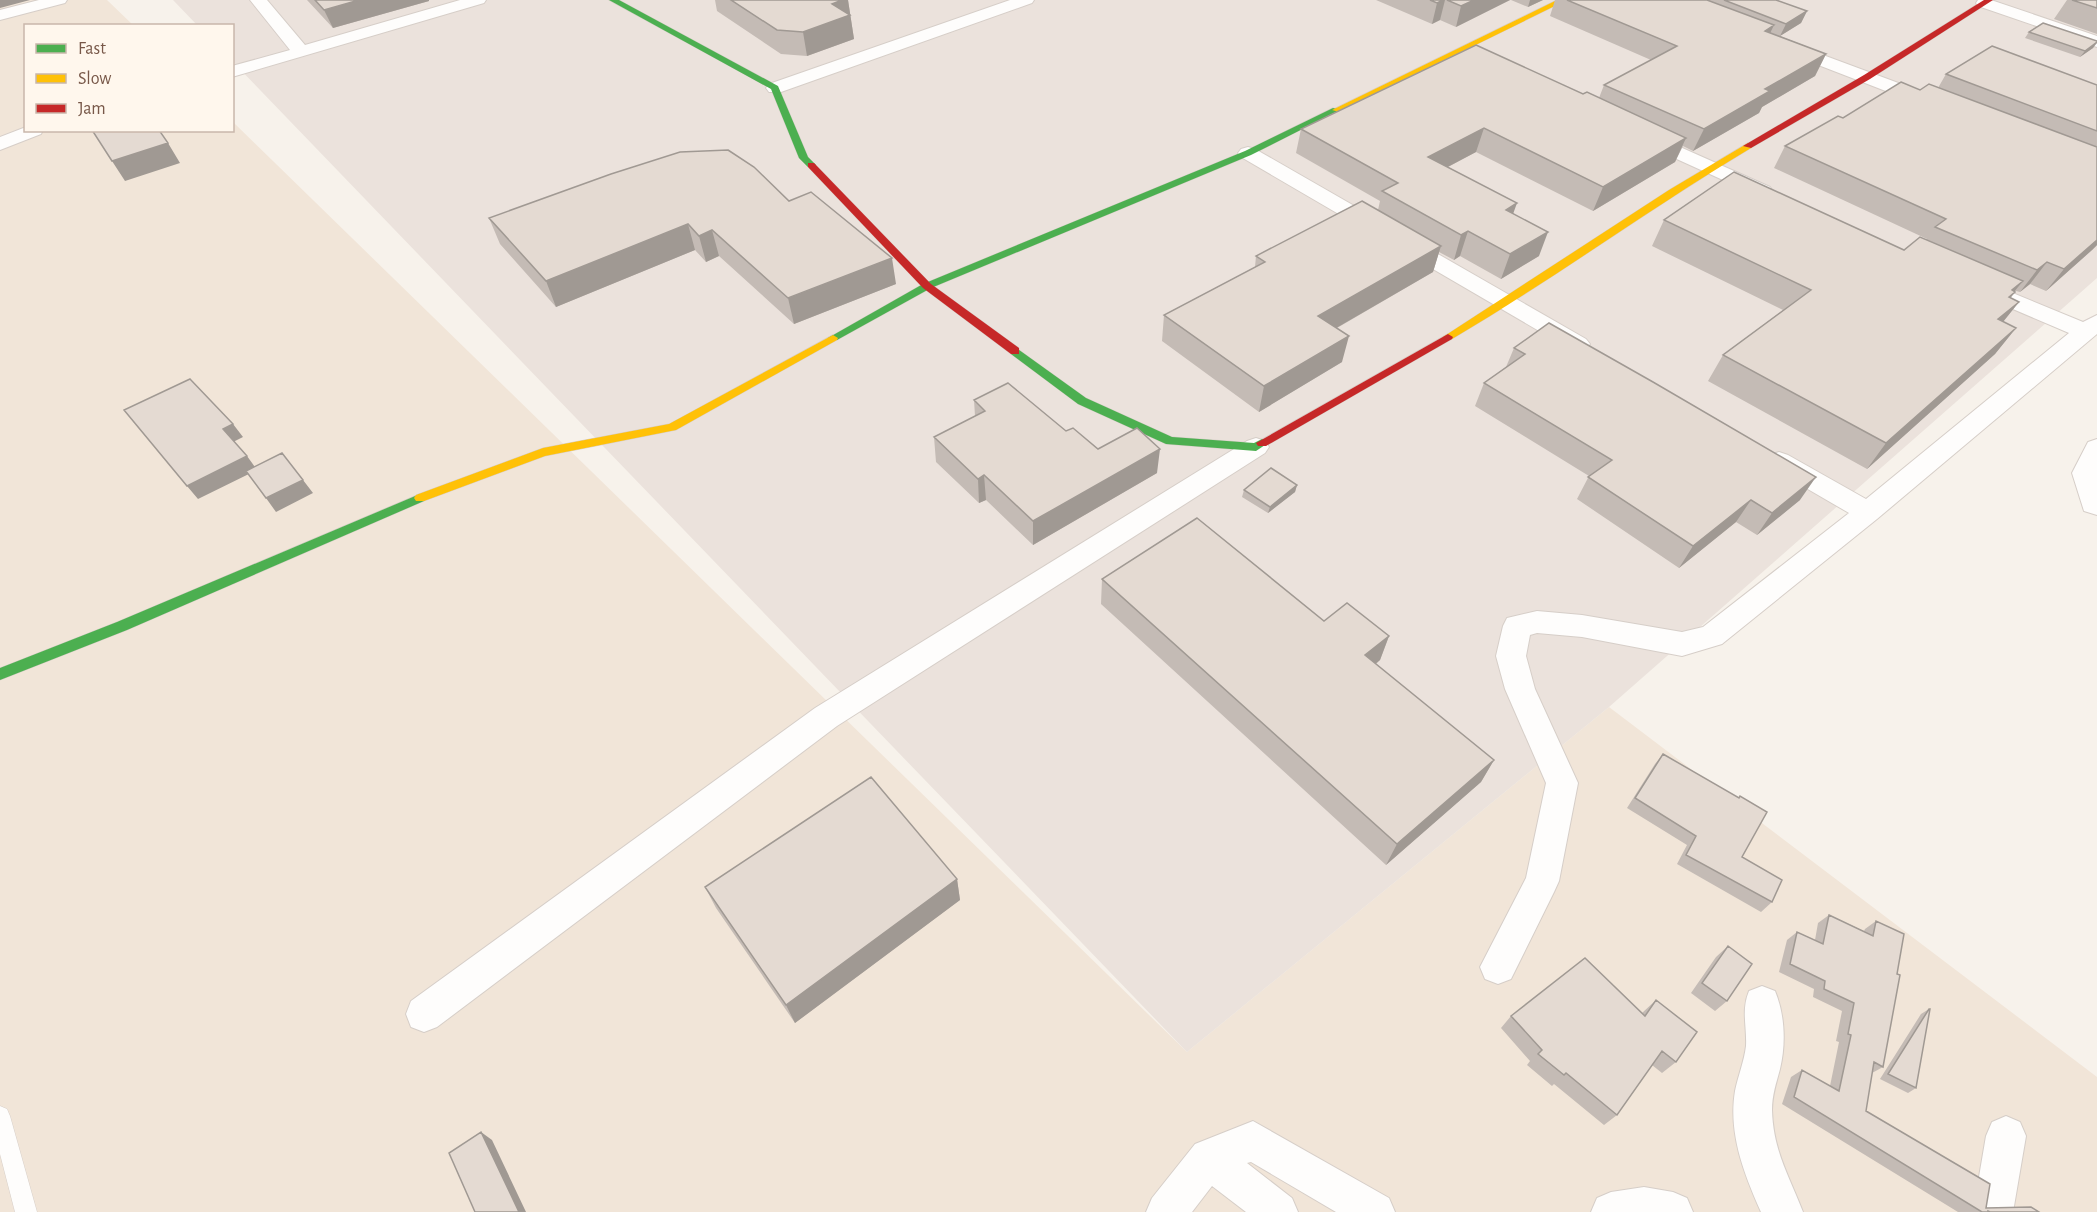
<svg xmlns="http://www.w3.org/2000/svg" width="2097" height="1212" font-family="'Alegreya Sans',sans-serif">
<rect width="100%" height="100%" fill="#f7f2eb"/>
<path fill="#f1e5d8" d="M0 0H107L133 25 26 26V130H232L233 122 1187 1052 1609 707 2097 1077V1212H0Z"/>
<path fill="#ebe2dc" d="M173 0H2097V278L1609 707 1187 1052 233 62 232 26 197 25Z"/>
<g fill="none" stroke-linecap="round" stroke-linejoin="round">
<g stroke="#d6cec8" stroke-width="1">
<path id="lane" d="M0 1106 7 1109 10 1116 37 1212H15L0 1154Z"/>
</g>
<g stroke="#d6cec8" stroke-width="2">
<path id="street" d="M39 0H67L65 3 0 20V10Z
M250 0H267L305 45 460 0H486L484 3 232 77V66L290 50Z
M1010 0H1034L1032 3 781 92H769L766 88 769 84Z
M1978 0H1991L2097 36V47L1978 6 1976 3Z
M1788 42 1936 97 1938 101 1936 105H1922L1782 51 1779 47 1782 43Z
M26 127V130H43L41 134 0 150V137Z
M1644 131 1770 187 1773 191 1770 195H1756L1637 141 1634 137 1637 133Z
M1248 147 1255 149 1586 339 1590 344 1586 349 1578 351 1570 349 1241 157 1238 153 1241 149Z
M1981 280 2083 322 2097 315V334L1877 519 1722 644 1682 656 1582 637 1537 633 1530 635 1526 656 1535 689 1578 783 1559 881 1554 892 1511 979 1498 984 1485 979 1480 967 1526 878 1546 783 1505 689 1496 656 1503 626 1507 618 1537 611 1582 615 1682 632 1703 627 1849 513 1770 467 1766 461 1770 455 1779 452 1788 455 1866 499 2069 333 1973 292 1970 287 1973 282Z
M1256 438 1265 441 1269 447 1265 453 837 726 437 1027 424 1032 411 1027 406 1014 411 1001 815 708 1247 441Z
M2097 439V515L2084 511 2072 473 2088 442Z
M1762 986 1775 991C1785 1015 1786 1044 1780 1069 1776 1084 1772 1095 1772 1110 1773 1150 1789 1176 1803 1212H1761C1744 1174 1728 1133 1735 1091 1738 1076 1744 1062 1746 1046 1747 1026 1741 1010 1749 991Z
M2006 1116 2020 1122 2026 1136 2013 1212H1973L1986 1136 1992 1122Z
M1253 1121 1389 1198 1395 1212H1336L1251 1162 1247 1163 1292 1198 1298 1212H1246L1212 1186 1192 1212H1146L1152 1198 1195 1144Z
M1644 1187 1673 1192 1687 1198 1693 1212H1591L1597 1198 1611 1192Z"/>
</g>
<g stroke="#d7cec8" stroke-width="1">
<path id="fast" d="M609 0H619L778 86 808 157 816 165 814 167H808L799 158 771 89Z
M1333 108 1340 110 1251 155 931 288 837 340H829L828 338 923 284 1245 151Z
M1015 347 1086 398 1172 437 1254 443 1262 439 1268 443 1256 451 1166 444 1078 404 1011 354V348Z
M420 494 424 495 426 498 424 501 127 630 0 680V668L117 622Z"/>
</g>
<g stroke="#d7cec8" stroke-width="1">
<path id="slow" d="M1557 0H1567L1339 112 1332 110Z
M1748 143 1753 146 1751 148C1649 209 1554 279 1452 339L1448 340 1443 337 1669 190Z
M833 335 838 338 837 340 676 430 545 456 424 501H416L414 498 416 495 543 448 669 424Z"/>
</g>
<g stroke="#d7cec8" stroke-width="1">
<path id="jam" d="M1984 0H1993L1870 79 1751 148 1743 146 1864 75Z
M808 163H814L931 284 1019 348V354H1011L923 288 808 167Z
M1448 334 1453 337 1452 339 1266 446H1258L1256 443Z"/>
</g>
<use href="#lane" fill="#fefdfc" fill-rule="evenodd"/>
<use href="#street" fill="#fefdfc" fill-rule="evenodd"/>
<use href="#fast" fill="#4caf50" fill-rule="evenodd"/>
<use href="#slow" fill="#ffc107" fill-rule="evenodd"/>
<use href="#jam" fill="#c62828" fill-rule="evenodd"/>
</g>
<path fill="#c4bbb5" d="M307 0H429V1L333 28Z
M715 0H848L854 39 807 56 781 54 717 11Z
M1376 0H1510L1456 27 1440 20 1432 24Z
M1511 0H1543L1528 7Z
M1555 0H1776L1807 11 1801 23 1780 36 1826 54 1815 76 1762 107 1759 113 1693 151 1683 146 1675 162 1593 211 1476 152 1448 167 1514 214 1539 256 1501 279 1460 256 1454 260 1439 252 1433 272 1337 328 1342 362 1259 412 1162 341 1164 315 1255 267 1256 256 1378 210 1380 201 1296 153 1301 129 1583 94 1599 98 1604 85 1651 60 1550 16Z
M2067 0H2097V34L2054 19Z
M2029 32 2097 43 2093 48 2080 57 2025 38Z
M1946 74 2097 85V245L2092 250 2046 291 2030 284 2020 292 2016 291 2010 298 2019 302 2003 322 2016 328 1995 354 1867 469 1708 381 1723 355 1783 310 1652 246 1664 220 1904 250 1927 239 1774 168 1785 146 1843 118 1920 90 1938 88Z
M789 201 896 284 794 324 719 256 706 262 695 250 556 307 500 244 489 218Z
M1514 348 1800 500 1757 535 1736 522 1679 568 1577 499 1589 476 1475 406 1484 383 1506 367Z
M974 400 1098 449 1157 473 1033 545 986 500 979 503 936 462 934 437 975 416Z
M1297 485 1295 492 1268 513 1242 497 1244 490Z
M1102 579 1324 621 1389 636 1380 660 1376 664 1494 760 1481 782 1386 865 1101 604Z
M1663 754 1742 857 1772 902 1761 912 1677 864 1687 845 1627 808 1655 764Z
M957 879 960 900 795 1023 716 908 705 887Z
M1829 915 1864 931 1865 929 1876 921 1897 974 1883 1067 1872 1073 1866 1111 1986 1208 2039 1212H1958L1782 1104 1791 1077 1802 1070 1830 1086 1839 1042 1836 1041 1842 1011 1813 997 1814 989 1779 972 1787 940 1797 932 1815 940 1818 923Z
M1728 946 1727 1001 1715 1011 1691 993 1716 957Z
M1656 1000 1676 1062 1662 1073 1652 1065 1617 1115 1604 1125 1554 1084 1552 1086 1527 1065 1530 1061 1501 1028 1511 1016 1642 1013Z
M1929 1009 1916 1088 1908 1093 1880 1079 1921 1014Z"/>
<path fill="#a09993" d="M0 0H30L0 8Z
M359 0H429V1L333 28 324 10Z
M842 0H848L854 39 807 56 803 32 832 4Z
M1443 0H1445L1440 20 1432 24 1437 3Z
M1474 0H1510L1456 27 1461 6Z
M1530 0H1543L1528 7Z
M1807 11 1801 23 1780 36 1786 24Z
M1774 25 1764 46 1765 31Z
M2097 42 2093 48 2080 57 2085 51Z
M1826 54 1815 76 1762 107 1759 113 1693 151 1704 129 1765 89Z
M1484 128 1476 152 1421 181 1428 157Z
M1686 138 1675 162 1593 211 1603 187Z
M168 143 180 163 125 181 112 161Z
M1517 203 1508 228 1506 210Z
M688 224 695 250 556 307 546 281Z
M712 230 719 256 706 262 699 236Z
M1468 231 1460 256 1454 260 1461 235Z
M1548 232 1539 256 1501 279 1510 254Z
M2097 239V245L2092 250 2046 291 2064 269Z
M1441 246 1433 272 1312 342 1318 316Z
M892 258 896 284 794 324 788 298Z
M2047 262 2030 284 2020 292 2037 270Z
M2023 281 2014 292H2015L1995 318 2012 290Z
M2019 302 1998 328V319Z
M2016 328 1995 354 1867 469 1886 443Z
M1349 336 1342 362 1259 412 1264 386Z
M233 424 243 437 233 442 223 429Z
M1160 449 1157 473 1033 545V521Z
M247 456 257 470 198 499 187 486Z
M984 475 986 500 979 503 978 479Z
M1816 477 1800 500 1757 535 1772 513Z
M303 480 313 493 276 512 266 498Z
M1297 485 1295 492 1268 513 1270 507Z
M1751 500 1736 522 1679 568 1693 546Z
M1389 636 1380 660 1357 679 1365 655Z
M1494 760 1481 782 1386 865 1397 844Z
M957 879 960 900 795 1023 786 1005Z
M481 1132 492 1140 526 1212H519Z"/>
<path fill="#e4dad2" stroke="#a09993" stroke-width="1.5" d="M315 0H359L324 10Z
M731 0H842L832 4 850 15 803 32 777 30Z
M1430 0H1443L1437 3Z
M1447 0H1474L1461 6Z
M1567 0H1707L1774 25 1765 31 1826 54 1765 89 1770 91 1704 129 1604 85 1677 46Z
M1724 0H1776L1807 11 1786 24Z
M2072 0H2097V8Z
M2043 23 2097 41V42L2085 51 2029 32Z
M1476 45 1583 94 1587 92 1686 138 1603 187 1484 128 1428 157 1517 203 1506 210 1548 232 1510 254 1468 231 1461 235 1382 191 1398 183 1301 129Z
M1992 46 2097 85V131L1946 74Z
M1901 82 1920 90 1929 84 2097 147V240L2064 269 2047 262 2037 270 1935 227 1946 219 1785 146 1838 116 1843 118Z
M92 130H159L168 143 112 161Z
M728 150 754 167 789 201 811 192 892 258 788 298 712 230 699 236 688 224 546 281 489 218 611 174 680 152Z
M1734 172 1904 250 1920 237 2023 281 2012 290 2015 292 2009 297 2019 302 1998 319 2016 328 1886 443 1723 355 1811 290 1664 220Z
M1362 201 1441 246 1318 316 1349 336 1264 386 1164 315 1265 262 1256 256Z
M1549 323 1653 382 1816 477 1772 513 1751 500 1693 546 1588 477 1612 460 1484 383 1525 354 1514 348Z
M190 379 233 424 223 429 247 456 187 486 124 410Z
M1008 383 1066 431 1073 428 1098 449 1137 428 1160 449 1033 521 984 475 978 479 934 437 985 411 974 400Z
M282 453 303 480 266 498 246 471Z
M1271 468 1297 485 1270 507 1244 490Z
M1197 518 1324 621 1347 603 1389 636 1365 655 1494 760 1397 844 1102 579Z
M1663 754 1739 798 1740 796 1767 812 1742 857 1782 880 1772 902 1686 855 1696 836 1635 798Z
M871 777 957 879 786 1005 705 887Z
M1829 915 1873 936 1876 921 1904 934 1897 974 1900 975 1883 1067 1874 1062 1866 1111 1990 1184 1986 1208 2031 1207 2039 1212H1990L1988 1211V1212H1982L1794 1097 1802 1070 1839 1091 1851 1035 1848 1034 1854 1003 1824 989 1825 981 1790 964 1797 932 1823 944Z
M1728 946 1752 964 1727 1001 1702 983Z
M1585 958 1645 1016 1656 1000 1697 1032 1676 1062 1662 1051 1617 1115 1566 1073 1564 1075 1538 1054 1542 1050 1511 1016Z
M1929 1009H1930L1916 1088 1888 1074Z
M481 1132 519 1212H475L449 1153Z"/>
<rect x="24" y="24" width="210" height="108" fill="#fff7ed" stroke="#c9b7ab" stroke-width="1.5"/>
<rect x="36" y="44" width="30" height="9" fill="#4caf50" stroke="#c9b7ab" stroke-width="1.5"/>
<text x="78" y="54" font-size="18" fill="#785849">Fast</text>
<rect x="36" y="74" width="30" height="9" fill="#ffc107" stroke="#c9b7ab" stroke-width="1.5"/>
<text x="78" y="84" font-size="18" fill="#785849">Slow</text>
<rect x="36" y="104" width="30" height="9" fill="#c62828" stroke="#c9b7ab" stroke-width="1.5"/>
<text x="78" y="114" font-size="18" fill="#785849">Jam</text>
</svg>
